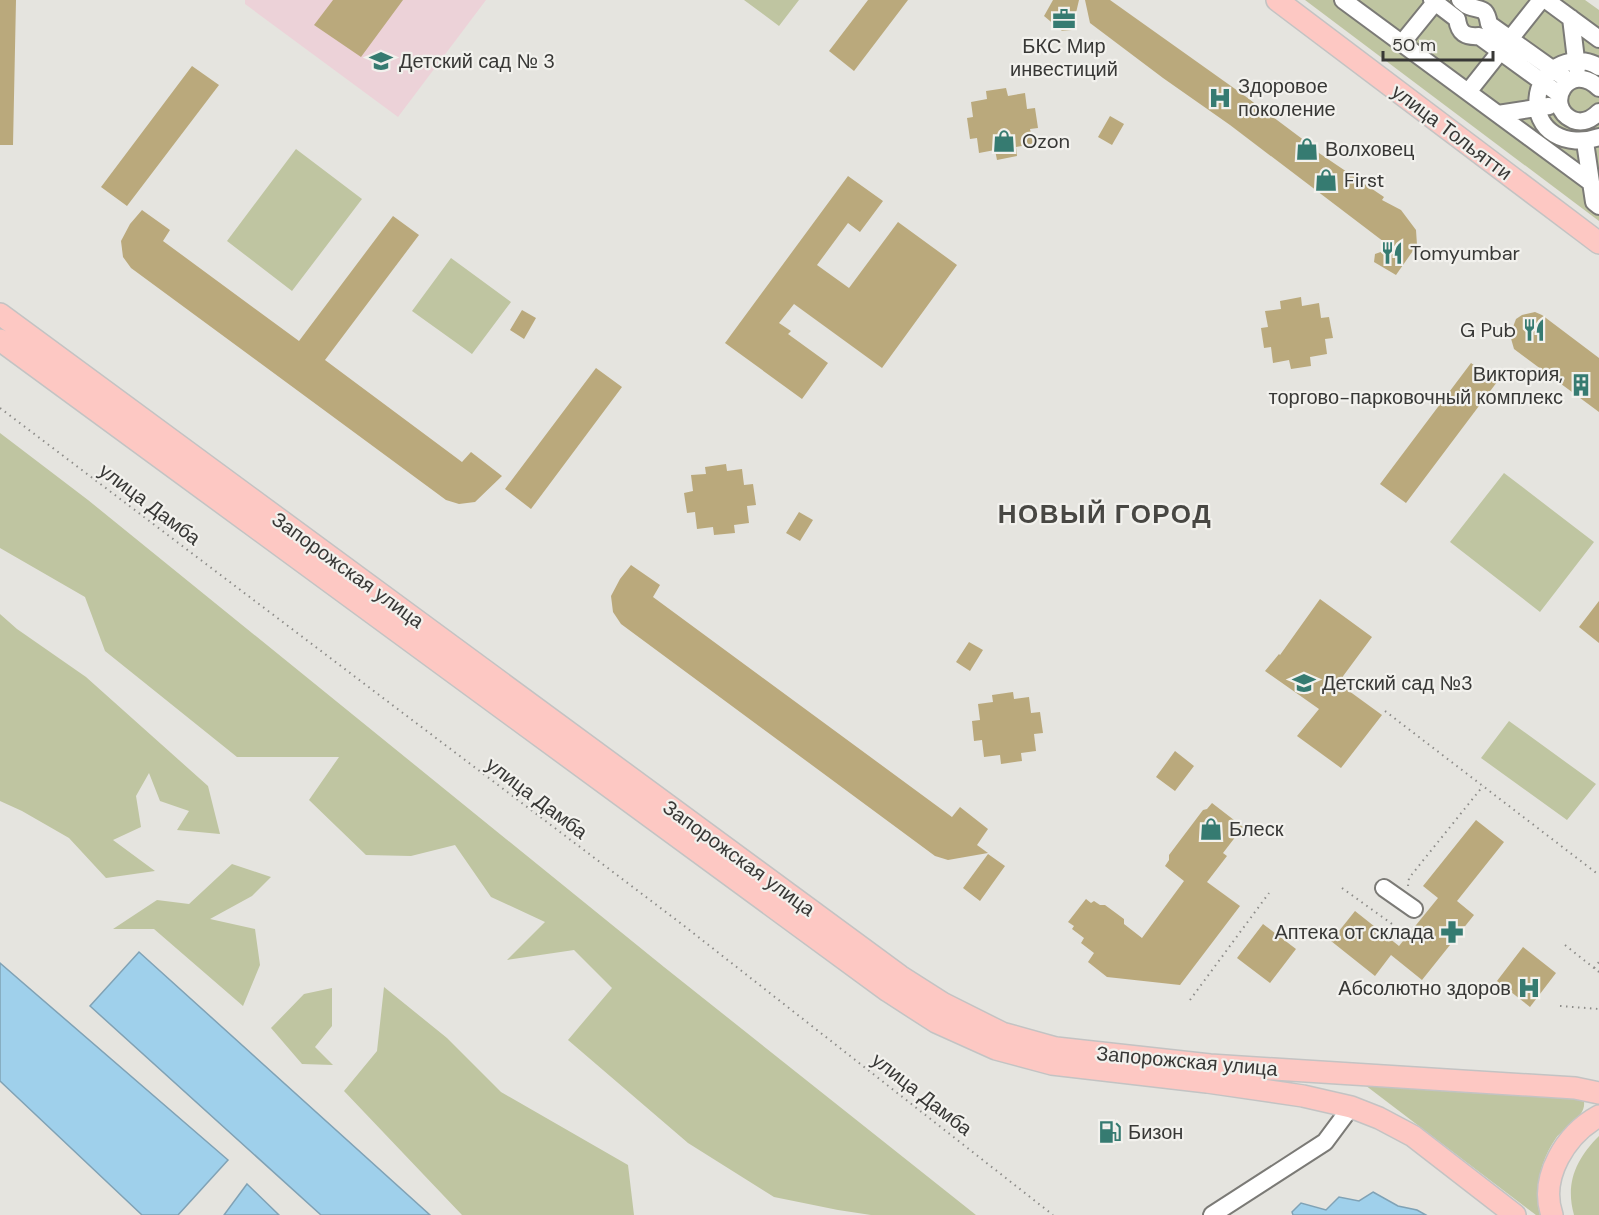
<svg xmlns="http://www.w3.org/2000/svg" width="1599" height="1215" font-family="'DM Sans',sans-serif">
<rect width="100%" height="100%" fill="#e5e4df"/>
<path fill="#ecd2d8" d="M245 0H486L398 117 245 4Z"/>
<path fill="#bfc5a1" d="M744 0H799L779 26Z
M1305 0H1585L1599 10V221Z
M296 149 362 199 292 291 227 241Z
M451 258 511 302 472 354 412 311Z
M0 433 88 500 664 967 976 1215H871L838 1210 774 1197 688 1143 568 1040 612 988 574 950 507 960 545 922 491 897 455 845 411 856 366 855 309 800 339 757H237L105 651 85 597 0 548Z
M1504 473 1594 542 1540 612 1450 542Z
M0 614 17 629 86 677 208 786 220 834 177 830 189 811 160 801 149 773 136 796 141 827 113 840 155 871 106 878 69 838 22 811 0 801Z
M1509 721 1596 784 1567 820 1481 758Z
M232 864 271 877 252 896 210 919 255 929 260 965 243 1006 154 929H113L157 900 189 904Z
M384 987 447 1038 501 1092 628 1165 634 1215H462L344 1091 377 1051Z
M332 988V1026L315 1047 333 1065 302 1064 271 1028 304 994Z
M1361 1082 1576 1098 1584 1102C1586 1117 1564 1127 1556 1138 1541 1159 1533 1190 1540 1215H1536Z
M1599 1136V1215H1574C1565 1183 1576 1159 1599 1136Z"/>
<path fill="#9fd0eb" stroke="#80a2b5" stroke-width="1.5" d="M139 952 430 1215H321L90 1006Z
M0 963 228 1160 178 1215H142L0 1081Z
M247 1184 279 1215H224Z
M1373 1192 1398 1206 1417 1210 1426 1215H1293L1292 1212 1301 1203 1326 1210 1339 1197 1359 1201Z"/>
<path fill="#baa97c" d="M0 0H16L13 145H0Z
M333 0H403L361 57 314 25Z
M868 0H908L854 71 829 51Z
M1053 0H1079L1072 30 1062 31 1044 16Z
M1085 0H1110L1245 96 1317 150 1316 151 1384 197 1382 200 1401 210 1416 230 1417 245 1396 275 1374 262 1375 254 1392 248 1230 125 1163 78 1090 23Z
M192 66 219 85 127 206 101 187Z
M1006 88 1008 96 1025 93 1027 109 1035 108 1038 128 1030 129 1033 144 1016 147 1017 156 997 160 995 150 979 153 977 138 970 139 967 118 973 117 971 102 987 99 986 91Z
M1110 116 1124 124 1112 145 1098 137Z
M848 176 883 201 860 232 848 223 817 265 849 288 898 222 957 265 882 368 794 304 779 323 791 331 788 334 828 363 802 399 725 343Z
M142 210 170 230 163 241 299 341 393 216 419 235 325 360 462 462 471 452 502 476 475 502 459 504 446 500 131 268 123 257 121 241 130 224Z
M1301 297 1302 306 1319 303 1321 318 1329 317 1333 338 1325 339 1327 354 1310 357 1311 366 1291 369 1289 360 1273 363 1271 347 1264 348 1261 328 1268 327 1265 311 1281 309 1280 301Z
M522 310 536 318 524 339 510 330Z
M1535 312 1542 315 1599 358V412L1514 349 1510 335 1516 319 1522 315Z
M1471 363 1497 382 1406 503 1380 484Z
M596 368 622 387 531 509 505 489Z
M726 464 727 471 742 469 744 485 753 484 756 505 747 506 749 523 734 525 735 533 714 535 713 527 697 529 695 512 687 513 684 493 693 491 691 475 706 474 705 467Z
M799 512 813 520 800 541 786 533Z
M631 565 660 585 653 597 952 817 960 807 988 829 977 845 988 853 948 860 935 856 621 624 613 612 611 596 620 579Z
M1320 599 1372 637 1338 683 1382 715 1341 768 1297 736 1319 709 1265 671 1279 654 1280 655Z
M1599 601V643L1579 627Z
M969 642 983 650 970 671 956 662Z
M1013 692 1014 699 1029 697 1031 713 1040 712 1043 733 1034 734 1036 751 1021 753 1022 761 1001 764 1000 755 984 757 982 740 974 741 972 721 980 720 978 704 993 702 992 695Z
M1175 751 1194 766 1175 791 1156 777Z
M1212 803 1243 827 1223 853 1227 856 1207 882 1240 906 1180 985 1107 977 1088 962 1094 953 1081 943 1084 938 1072 929 1074 926 1068 922 1086 899 1091 903 1094 901 1100 905H1105L1124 919V924L1142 938 1184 881 1165 866 1169 860V855L1203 810 1207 809Z
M1476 820 1504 842 1457 901 1474 915 1422 980 1391 955 1375 976 1331 941 1355 911 1399 946 1438 898 1423 886Z
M988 854 1005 866 980 901 963 888Z
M1263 924 1296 949 1270 983 1237 958Z
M1523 947 1556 973 1530 1007 1497 981Z"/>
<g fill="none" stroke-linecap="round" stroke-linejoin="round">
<g stroke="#7b7a76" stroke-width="20">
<path id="minor" d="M1343 0 1590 182
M1432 0 1457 19C1459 33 1465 37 1479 36L1559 94
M1460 0C1463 2 1465 5 1468 6 1481 11 1486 6 1489 24L1569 81
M1546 0 1599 39
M1571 18 1577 68
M1402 43 1437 0
M1599 67C1576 52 1543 66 1538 94 1532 133 1568 148 1599 137
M1599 88C1569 59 1542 106 1573 120 1583 124 1592 119 1599 112
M1468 92 1541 0
M1498 114 1549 106
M1585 142 1594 202 1599 206
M1384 888 1414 909
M1212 1215 1325 1142 1351 1107"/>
</g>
<g stroke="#c3c3c3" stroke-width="24">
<path id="major" d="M1277 0 1599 243
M0 314 900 976 944 1004 1002 1033 1056 1048 1210 1065 1575 1088 1599 1093
M0 340 888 991 936 1022 996 1049 1052 1064 1207 1082 1303 1096 1351 1107 1379 1118 1413 1136 1515 1215
M1552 1215C1539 1177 1566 1134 1599 1116"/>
</g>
<path stroke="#8d8c89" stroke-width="2" stroke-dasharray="1.5 4.5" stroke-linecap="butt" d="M0 408 683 925 1053 1215
M1385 711 1599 875
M1408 886 1409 878 1483 786
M1342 888 1399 929 1407 928 1410 923
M1565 945 1599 972
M1594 968 1599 962
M1190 1000 1269 893
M1560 1006 1599 1009"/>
<use href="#minor" stroke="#fff" stroke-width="16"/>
<use href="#major" stroke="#fdc8c3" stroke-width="21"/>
</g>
<defs>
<g id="office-bare" transform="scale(1.8)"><path d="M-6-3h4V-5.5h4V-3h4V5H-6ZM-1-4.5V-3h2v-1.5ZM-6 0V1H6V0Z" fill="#367b71" stroke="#f2f1ed" stroke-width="2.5" paint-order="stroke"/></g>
<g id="school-bare" transform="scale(1.8)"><path d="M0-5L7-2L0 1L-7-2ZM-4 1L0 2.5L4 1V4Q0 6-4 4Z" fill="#367b71" stroke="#f2f1ed" stroke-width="2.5" paint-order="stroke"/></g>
<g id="hospital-bare" transform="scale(1.8)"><path d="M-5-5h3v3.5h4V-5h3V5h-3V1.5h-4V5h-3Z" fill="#367b71" stroke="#f2f1ed" stroke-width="2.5" paint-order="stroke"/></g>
<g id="shop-bare" transform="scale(1.8)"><path d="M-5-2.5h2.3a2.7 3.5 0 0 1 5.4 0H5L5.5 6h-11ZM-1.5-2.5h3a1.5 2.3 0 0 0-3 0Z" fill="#367b71" stroke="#f2f1ed" stroke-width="2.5" paint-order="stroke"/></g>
<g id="restaurant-bare" transform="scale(1.8)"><path d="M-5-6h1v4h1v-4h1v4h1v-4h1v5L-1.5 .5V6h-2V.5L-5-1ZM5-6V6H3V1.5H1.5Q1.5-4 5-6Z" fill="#367b71" stroke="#f2f1ed" stroke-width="2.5" paint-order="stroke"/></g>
<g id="building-bare" transform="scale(1.8)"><path d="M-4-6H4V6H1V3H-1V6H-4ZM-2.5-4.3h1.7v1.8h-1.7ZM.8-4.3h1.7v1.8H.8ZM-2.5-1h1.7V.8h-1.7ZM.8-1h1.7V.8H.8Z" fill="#367b71" stroke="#f2f1ed" stroke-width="2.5" paint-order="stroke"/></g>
<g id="pharmacy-bare" transform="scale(1.8)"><path d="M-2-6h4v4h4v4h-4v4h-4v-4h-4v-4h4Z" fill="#367b71" stroke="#f2f1ed" stroke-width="2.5" paint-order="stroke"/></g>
<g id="fuel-bare" transform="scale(1.8)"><path d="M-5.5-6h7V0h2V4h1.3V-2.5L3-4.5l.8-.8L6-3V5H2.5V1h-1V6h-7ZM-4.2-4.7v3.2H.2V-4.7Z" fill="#367b71" stroke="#f2f1ed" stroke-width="2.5" paint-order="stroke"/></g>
</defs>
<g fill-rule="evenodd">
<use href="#office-bare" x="1064" y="19"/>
<use href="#school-bare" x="381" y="61"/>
<use href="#hospital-bare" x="1220" y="98"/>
<use href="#shop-bare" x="1004" y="141"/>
<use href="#shop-bare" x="1307" y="149"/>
<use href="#shop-bare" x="1326" y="180"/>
<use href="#restaurant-bare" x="1392" y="253"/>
<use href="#restaurant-bare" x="1534" y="330"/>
<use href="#building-bare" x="1581" y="385"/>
<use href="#school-bare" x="1304" y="683"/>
<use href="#shop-bare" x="1211" y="829"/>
<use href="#pharmacy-bare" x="1452" y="932"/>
<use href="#hospital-bare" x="1529" y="988"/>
<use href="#fuel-bare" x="1110" y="1132"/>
</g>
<g text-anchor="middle" stroke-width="4.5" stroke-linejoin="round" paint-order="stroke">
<g font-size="20" fill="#383836" stroke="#f2f1ed" text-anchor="start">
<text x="1064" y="53" text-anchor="middle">БКС Мир<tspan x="1064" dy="23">инвестиций</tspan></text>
<text x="399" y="68">Детский сад № 3</text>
<text x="1238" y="93">Здоровое<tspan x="1238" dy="23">поколение</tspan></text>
<text x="1022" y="148">Ozon</text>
<text x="1325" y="156">Волховец</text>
<text x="1344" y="187">First</text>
<text x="1410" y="260">Tomyumbar</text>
<text x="1516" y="337" text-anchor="end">G Pub</text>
<text x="1563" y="381" text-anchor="end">Виктория,<tspan x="1563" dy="23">торгово-парковочный комплекс</tspan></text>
<text x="1322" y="690">Детский сад №3</text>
<text x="1229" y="836">Блеск</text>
<text x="1434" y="939" text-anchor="end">Аптека от склада</text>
<text x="1511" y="995" text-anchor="end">Абсолютно здоров</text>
<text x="1128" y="1139">Бизон</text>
</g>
<g font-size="20" fill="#383836" stroke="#f2f1ed">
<text transform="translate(1452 132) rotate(37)" y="7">улица Тольятти</text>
<text transform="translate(150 504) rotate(37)" y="7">улица Дамба</text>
<text transform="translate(348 570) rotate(36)" y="7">Запорожская улица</text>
<text transform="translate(537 798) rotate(37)" y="7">улица Дамба</text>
<text transform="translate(739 858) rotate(36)" y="7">Запорожская улица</text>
<text transform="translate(1187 1061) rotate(5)" y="7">Запорожская улица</text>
<text transform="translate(922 1094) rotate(38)" y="7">улица Дамба</text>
</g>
<g font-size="26" font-weight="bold" letter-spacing="1.5" fill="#484743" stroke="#f2f1ed">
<text x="1105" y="523">НОВЫЙ ГОРОД</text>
</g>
</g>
<path d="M1383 51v9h110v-9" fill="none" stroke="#383836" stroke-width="3"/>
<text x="1392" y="51" font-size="18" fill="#383836" stroke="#f2f1ed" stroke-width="4.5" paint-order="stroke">50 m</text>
</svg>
